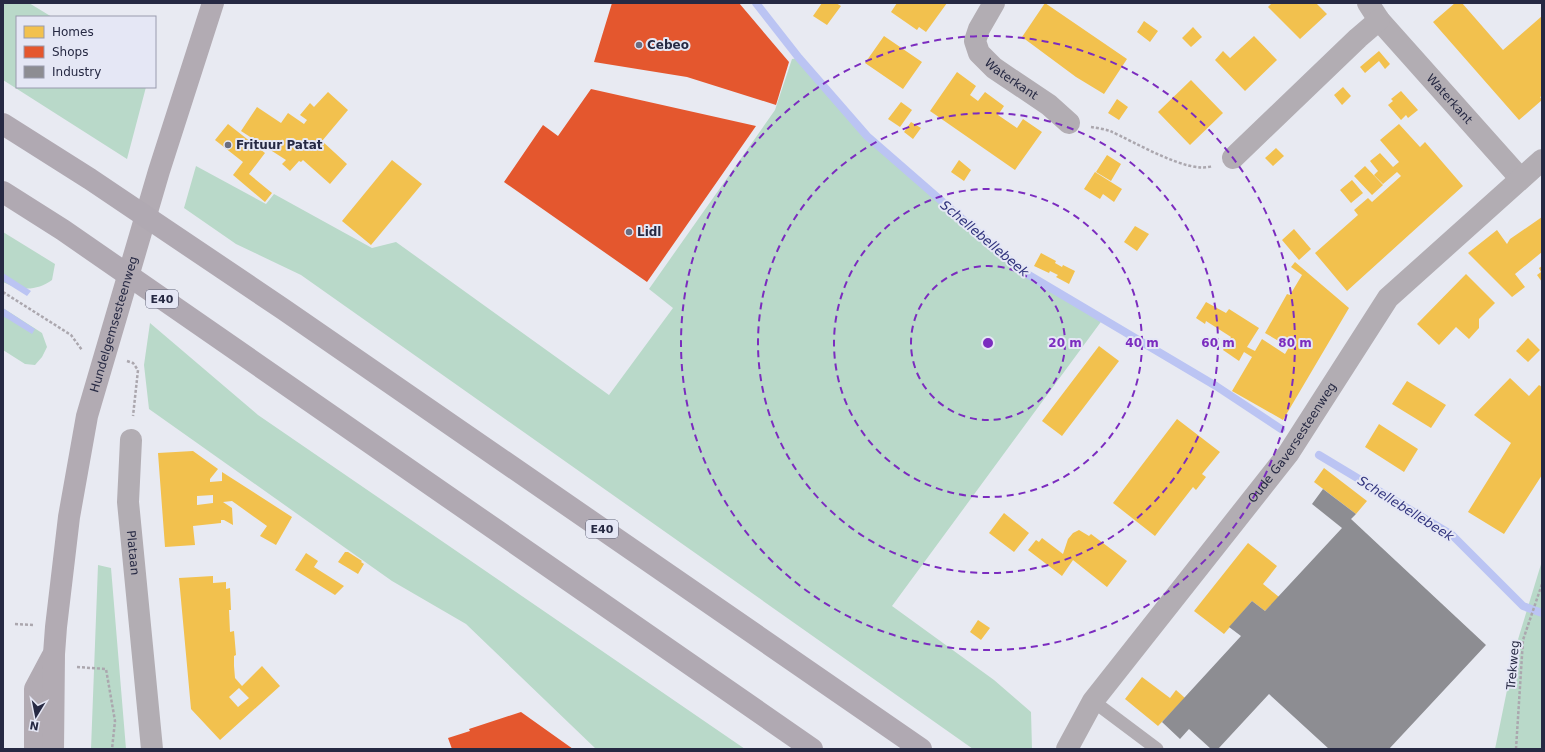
<svg xmlns="http://www.w3.org/2000/svg" width="1545" height="752" font-family="'DejaVu Sans',sans-serif">
<rect width="100%" height="100%" fill="#e8eaf2"/>
<path fill="#b9d9c9" d="M3 3H29L52 17H17V87H146L127 159 3 80Z
M799 58 867 136 1022 271 1103 319 892 606 994 680 1031 712 1032 749H973L301 275 236 244 184 208 196 166 266 204 274 194 372 248 396 242 609 395 673 308 649 289 775 110 792 59Z
M3 232 55 264 52 280C37 291 20 291 3 282Z
M3 308 42 333 47 347 42 357 35 365 25 364 3 350Z
M150 323 258 415 745 749H596L466 624 392 581 149 409 144 365Z
M1542 561V749H1495L1516 646Z
M98 565 111 568 126 749H91Z"/>
<path fill="#bbc4f3" d="M3 273 31 291 27 296 3 281Z
M3 308 35 329 32 334 3 316Z"/>
<path fill="#f2c14e" fill-rule="evenodd" d="M822 3H836L841 6 827 25 813 16Z
M897 3H947L926 32 919 27 917 30 891 12Z
M1045 3 1127 59 1104 94 1076 77 1022 37Z
M1272 3H1316L1327 14 1300 39 1268 7Z
M1455 3H1462L1503 50 1542 16V96L1540 97 1542 100 1519 120 1433 22Z
M1144 21 1158 31 1150 42 1137 32Z
M1193 27 1202 37 1191 47 1182 38Z
M884 36 922 62 903 89 865 63Z
M1254 36 1277 60 1245 91 1215 60 1223 51 1230 58Z
M1379 51 1390 64 1385 69 1379 61 1365 73 1360 67Z
M957 72 976 86 970 95 978 101 985 92 1004 106 998 115 1017 128 1023 119 1042 132 1015 170 930 111Z
M1191 80 1223 113 1190 145 1158 112Z
M1343 87 1351 96 1342 105 1334 95Z
M1401 91 1418 110 1408 118 1406 115 1401 120 1388 105 1393 101 1391 99Z
M328 92 348 110 322 141 347 164 330 184 303 160 301 162 299 161 290 171 282 164 286 160 241 131 257 107 281 123 288 113 304 124 307 120 300 115 310 103 314 107Z
M1117 99 1128 107 1119 120 1108 113Z
M901 102 912 110 900 127 888 119Z
M911 122 921 128 913 139 904 132Z
M228 124 265 153 249 174 272 193 265 202 233 175 243 162 215 140Z
M1399 124 1420 147 1425 142 1463 186 1347 291 1315 253 1358 215 1354 210 1368 198 1372 202 1401 176 1397 172 1383 184 1374 175 1378 171 1370 161 1380 153 1393 167 1399 162 1380 140Z
M1276 148 1284 156 1273 166 1265 158Z
M1107 155 1121 164 1111 181 1096 172Z
M392 160 422 184 371 245 342 221Z
M959 160 971 170 964 181 951 172Z
M1365 166 1383 185 1372 195 1354 176Z
M1095 172 1122 189 1114 202 1103 194 1100 199 1084 189Z
M1352 180 1363 193 1351 203 1340 190Z
M1542 217V252L1515 274 1525 287 1512 297 1468 253 1497 230 1507 244 1510 239Z
M1135 226 1149 234 1137 251 1124 242Z
M1294 229 1311 249 1299 260 1282 240Z
M1041 253 1056 261 1055 263 1062 267 1063 265 1075 271 1069 284 1056 277 1058 275 1050 271 1049 273 1034 266Z
M1295 262 1349 308 1283 420 1232 391 1252 357 1244 352 1239 361 1223 350 1231 337 1206 321 1205 324 1196 318 1206 302 1226 313 1229 309 1259 328 1247 347 1255 351 1262 339 1285 354 1289 347 1265 333 1287 294 1290 295 1302 275 1291 267Z
M1542 266V282L1537 275 1541 272 1539 268Z
M1466 274 1495 303 1479 319V328L1469 339 1456 327 1439 345 1417 324Z
M1528 338 1540 350 1528 362 1516 351Z
M1099 346 1119 361 1062 436 1042 421Z
M1510 378 1529 396 1539 385 1542 387V475L1504 534 1468 512 1511 443 1474 415Z
M1407 381 1446 405 1431 428 1392 404Z
M1177 419 1220 452 1202 474 1206 477 1196 490 1193 487 1155 536 1113 503Z
M1379 424 1418 449 1404 472 1365 447Z
M193 451 218 469 210 479V482L222 481V472L292 517 276 545 260 536 267 526 232 501 223 502 232 508 233 525 224 520H221V523L193 526 195 545 165 547 158 453ZM213 495V503L197 505V496Z
M1324 468 1367 501 1356 514 1314 482Z
M1004 513 1029 533 1014 552 989 533Z
M1079 530 1089 536 1091 534 1127 561 1107 587 1073 560 1062 576 1028 550 1036 540 1039 542 1042 538 1063 554 1068 539 1073 533Z
M1248 543 1277 566 1263 584 1279 597 1265 611 1252 601 1224 634 1194 611Z
M345 552H348L362 561 361 562 364 564 358 574 338 562Z
M306 553 318 561 314 567 344 586 335 595 295 570Z
M213 576V583L226 582V589L230 588 231 610H229L230 632 234 631 236 655 234 656V666L235 678 242 686 262 666 280 686 220 740 191 709 179 578ZM239 688 249 698 238 707 229 697Z
M978 620 990 628 981 640 970 632Z
M1142 677 1170 698 1176 690 1185 698 1158 726 1125 699Z"/>
<path fill="#e4572e" d="M612 3H739L789 62 776 105 687 77 594 62Z
M591 89 756 126 647 282 504 182 543 125 558 136Z
M521 712 573 749H452L448 738 470 731 469 729Z"/>
<path fill="#8d8d92" d="M1323 489 1356 514 1351 519 1486 645 1389 749H1329L1269 694 1218 749H1211L1189 729 1180 739 1162 722 1241 636 1229 627 1252 601 1265 611 1342 528 1312 504Z"/>
<g fill="none" stroke-linecap="round" stroke-linejoin="round">
<path stroke="#bbc4f3" stroke-width="8" d="M756 3 799 58 867 136 1022 271 1216 386 1281 429
M1319 455 1452 535 1523 606 1542 613"/>
<path stroke="#aba7ae" stroke-width="2.5" stroke-dasharray="3 2" stroke-linecap="butt" d="M1091 127C1097 128 1104 129 1110 131 1133 141 1189 175 1212 166
M3 292 71 335 82 350
M127 361 133 363 138 370 133 416
M15 624 33 625
M77 667 106 669 115 721 112 749
M1516 749 1523 640 1542 584"/>
<path stroke="#b2adb3" stroke-width="13" d="M1093 701 1157 749"/>
<g stroke="#b2adb3" stroke-width="22">
<path id="s1" d="M994 3 979 29 975 41 979 53 994 68 1049 105 1069 123"/>
<path id="s2" d="M1368 3 1379 20 1520 178"/>
<path d="M1233 158 1358 38 1379 20"/>
<path id="s3" d="M131 440 128 502 152 749"/>
<path id="s4" d="M1067 749 1093 701 1288 454 1388 298 1542 160"/>
</g>
<g stroke="#b2abb3" stroke-width="22">
<path d="M35 749V689L52 657"/>
<path id="s5" d="M53 749 54 654 56 627 69 517 87 416 159 171 213 3"/>
</g>
<path stroke="#b0a9b2" stroke-width="22" d="M3 124 90 179 283 309 921 749
M3 192 63 230 812 749"/>
</g>
<g fill="none" stroke="#7b2cbf" stroke-width="2" stroke-dasharray="7 5">
<circle cx="988" cy="343" r="77"/>
<circle cx="988" cy="343" r="154"/>
<circle cx="988" cy="343" r="230"/>
<circle cx="988" cy="343" r="307"/>
</g>
<g fill="#6a6d80" stroke="#e5e7f5" stroke-width="1.5">
<circle cx="639" cy="45" r="4"/>
<circle cx="228" cy="145" r="4"/>
<circle cx="629" cy="232" r="4"/>
</g>
<g text-anchor="middle" stroke-width="4" stroke-linejoin="round" paint-order="stroke">
<g fill="#e5e7f5" stroke="#5f6278" stroke-width="1">
<rect x="146" y="290" width="32" height="18" rx="3"/>
<rect x="586" y="520" width="32" height="18" rx="3"/>
</g>
<g font-size="11" font-weight="bold" fill="#262943">
<text x="162" y="303">E40</text>
<text x="602" y="533">E40</text>
</g>
<g font-size="12" font-weight="bold" fill="#262943" stroke="#e5e7f5" text-anchor="start">
<text x="647" y="49">Cebeo</text>
<text x="236" y="149">Frituur Patat</text>
<text x="637" y="236">Lidl</text>
</g>
<g font-size="12" fill="#262943" stroke="#e5e7f5">
<text dy="4" stroke="none"><textPath href="#s1" startOffset="97">Waterkant</textPath></text>
<text dy="4" stroke="none"><textPath href="#s2" startOffset="126">Waterkant</textPath></text>
<text dy="4" stroke="none"><textPath href="#s5" startOffset="431">Hundelgemsesteenweg</textPath></text>
<text dy="4" stroke="none"><textPath href="#s4" startOffset="381">Oude Gaversesteenweg</textPath></text>
<text dy="4" stroke="none"><textPath href="#s3" startOffset="113">Plataan</textPath></text>
<text transform="translate(1513 665) rotate(-85)" y="4">Trekweg</text>
</g>
<g font-size="13" font-style="italic" fill="#30337d" stroke="#e5e7f5">
<text transform="translate(985 238) rotate(40)" y="5">Schellebellebeek</text>
<text transform="translate(1406 508) rotate(32)" y="5">Schellebellebeek</text>
</g>
</g>
<circle cx="988" cy="343" r="6" fill="#7b2cbf" stroke="#e5e7f5" stroke-width="2"/>
<g font-size="12" text-anchor="middle" font-weight="bold" fill="#7b2cbf" stroke="#e5e7f5" stroke-width="4" stroke-linejoin="round" paint-order="stroke">
<text x="1065" y="347">20 m</text>
<text x="1142" y="347">40 m</text>
<text x="1218" y="347">60 m</text>
<text x="1295" y="347">80 m</text>
</g>
<rect width="1545" height="752" fill="none" stroke="#262943" stroke-width="8"/>
<rect x="16" y="16" width="140" height="72" fill="#e5e7f5" stroke="#999bae"/>
<rect x="24" y="26" width="20" height="12" fill="#f2c14e" stroke="#999bae"/>
<text x="52" y="36" font-size="12" fill="#262943">Homes</text>
<rect x="24" y="46" width="20" height="12" fill="#e4572e" stroke="#999bae"/>
<text x="52" y="56" font-size="12" fill="#262943">Shops</text>
<rect x="24" y="66" width="20" height="12" fill="#8d8d92" stroke="#999bae"/>
<text x="52" y="76" font-size="12" fill="#262943">Industry</text>
<g transform="translate(36 716) rotate(190)" stroke="#e5e7f5" stroke-width="3" paint-order="stroke">
<path d="M0-3L7 15L0 10L-7 15Z" fill="#262943"/>
<text y="-6" font-size="11" font-weight="bold" text-anchor="middle" fill="#262943">N</text>
</g>
</svg>
